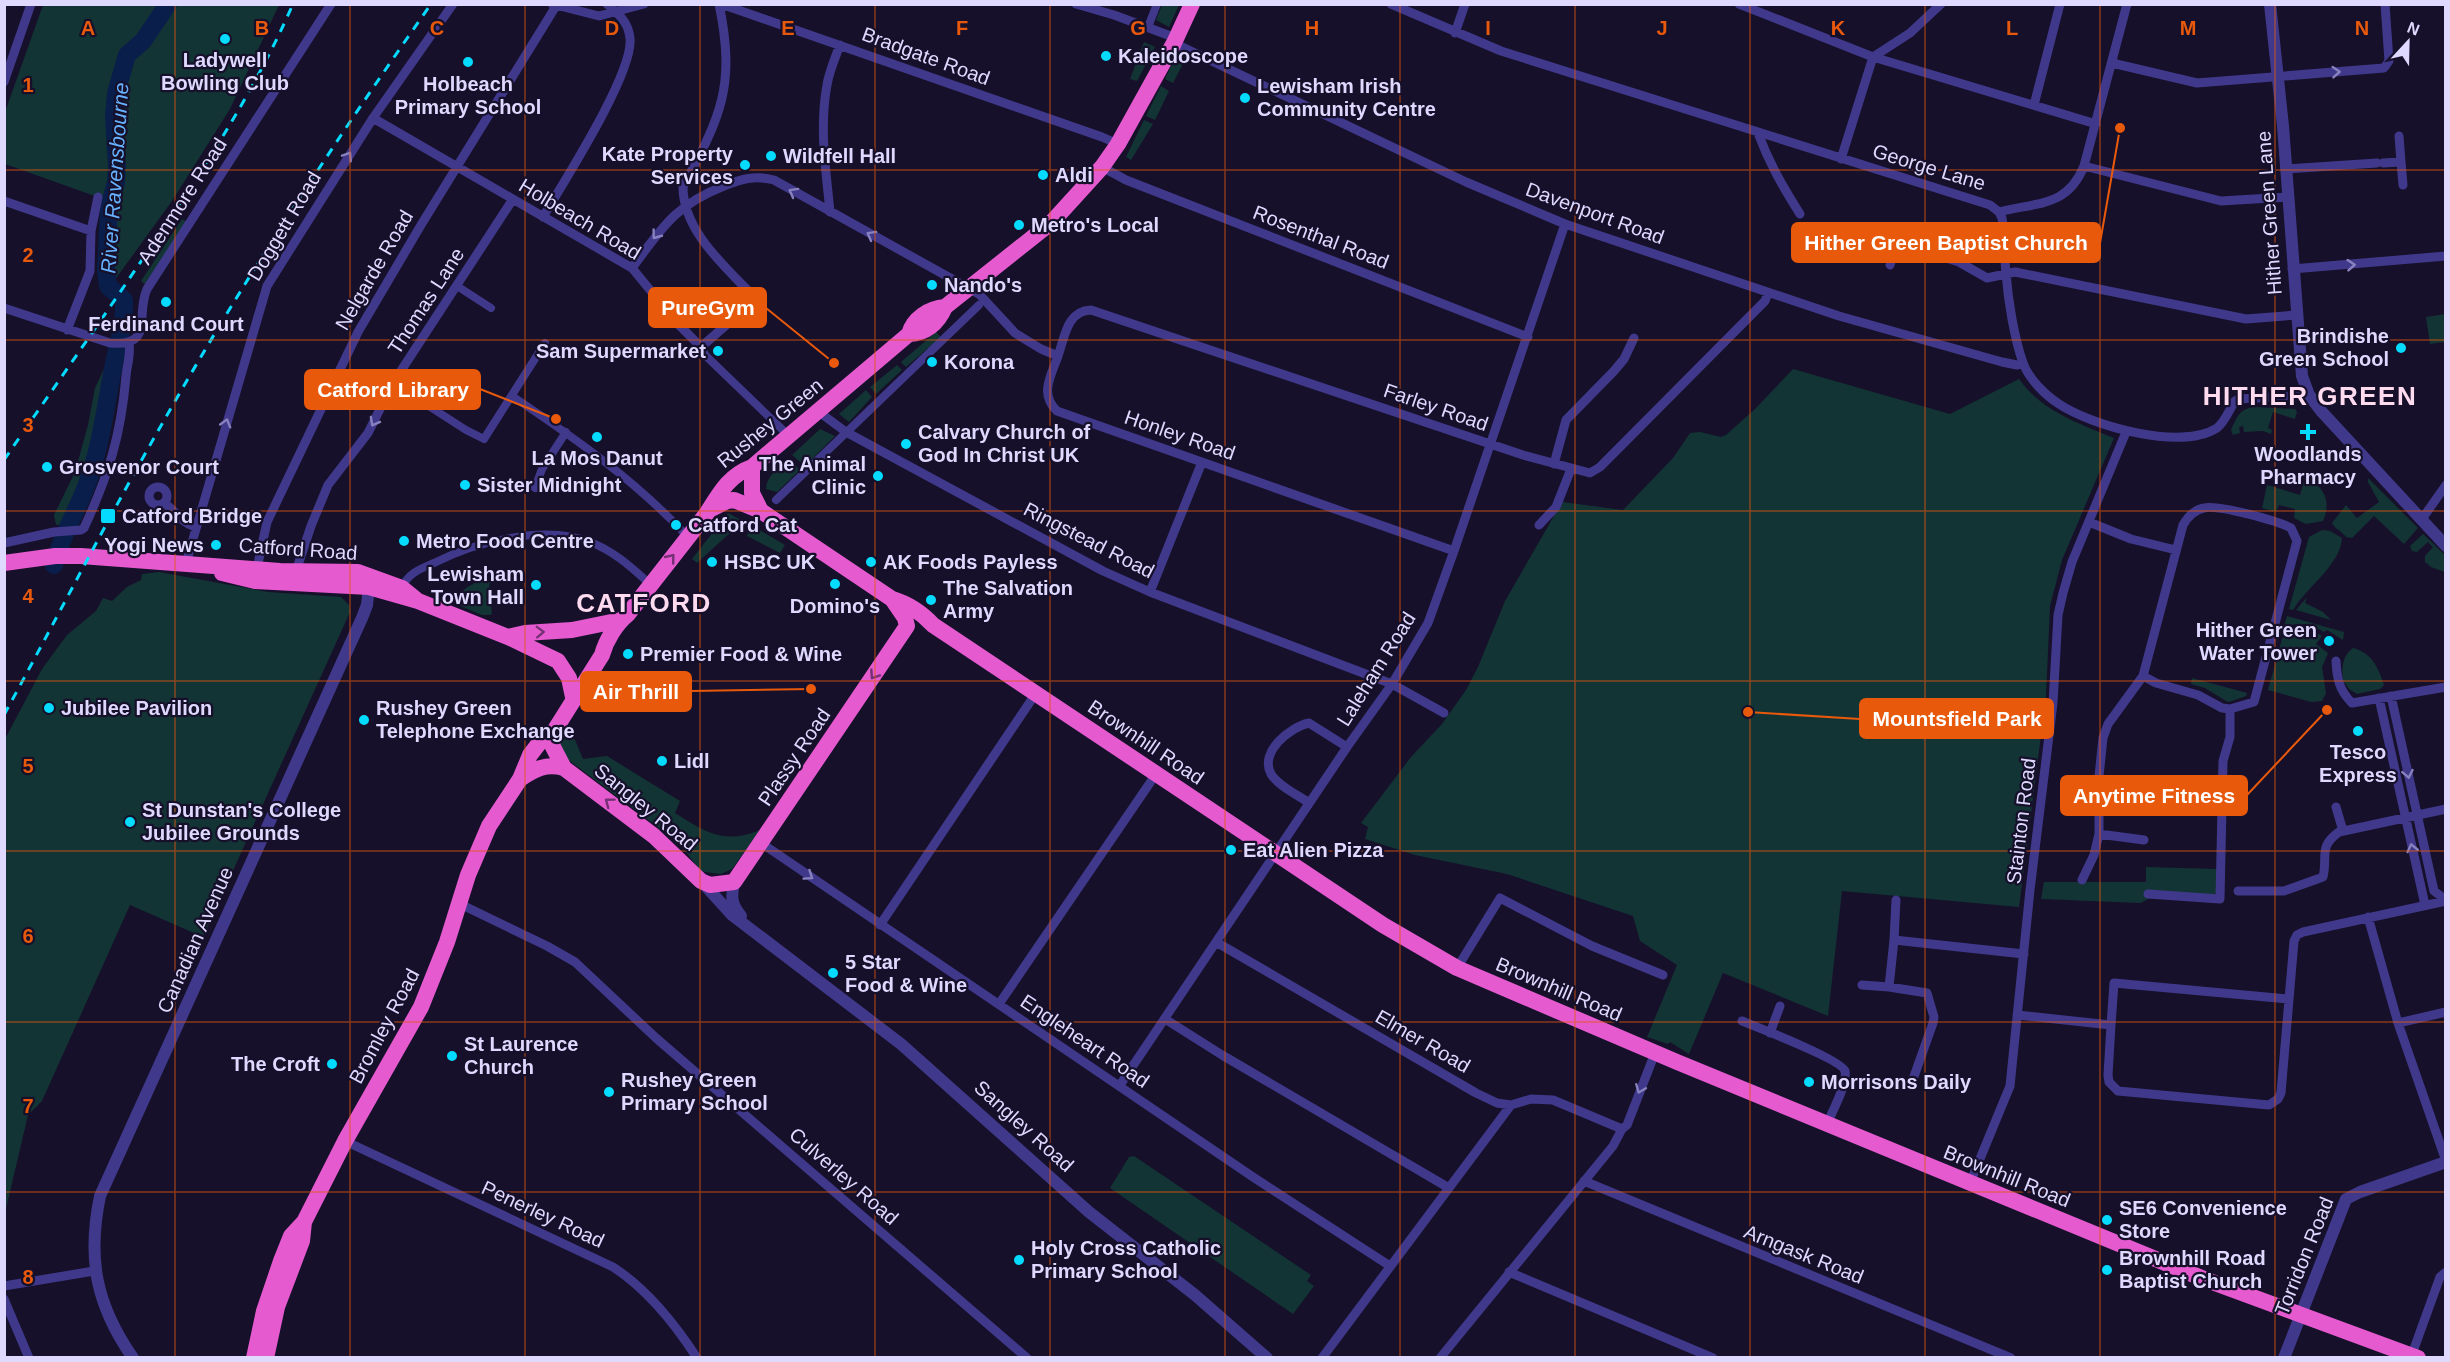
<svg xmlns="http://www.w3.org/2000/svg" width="2450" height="1362" font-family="Arial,sans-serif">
<rect width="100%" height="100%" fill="#16102a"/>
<path fill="#133435" d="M43 5H279L230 109 172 201 104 295C95 278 103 221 106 200L5 164V112Z
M1162 5H1179L1169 27 1156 20Z
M1144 42 1155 47 1137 81 1130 79Z
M1178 52 1187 56 1173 83 1165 79Z
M1161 86 1169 91 1155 120 1146 116Z
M1144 120 1153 124 1131 160 1126 157Z
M182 219 187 222 146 285 141 281Z
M2445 314V342L2430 344 2426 317Z
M936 332 941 337 906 367 901 362Z
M109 358 100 417 90 457 64 524 56 525 54 515 75 472 88 425 95 388Z
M897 365 902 370 876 394 870 387Z
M1793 369 1950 414 2019 379C2042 411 2078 423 2114 438L2062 560 2050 606 2046 696 2019 907 1842 891 1828 1016 1723 973 1689 1054 1670 1042 1668 1044 1647 1037 1677 965 1640 941 1633 916 1507 874 1415 855 1365 839 1368 827 1361 823 1411 757 1442 724 1466 690 1478 667 1505 601 1562 502 1623 510 1673 458 1690 433 1700 432 1721 437 1726 435 1755 409Z
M866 390 872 397 849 422 839 414Z
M2255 407 2295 409 2297 412 2295 419 2273 412 2268 428 2272 430 2271 434 2263 431 2244 432 2243 426 2239 427 2240 433 2233 435 2231 430C2237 417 2240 408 2255 407Z
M820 429 835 436 805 466 792 455Z
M788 458 800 470 777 492 766 489C767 475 778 468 788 458Z
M2368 478 2418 528 2404 544 2374 516 2352 538 2346 537C2342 531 2335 529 2332 523L2346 505 2357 518 2379 502 2368 482Z
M2312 481C2327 491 2330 505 2323 521L2306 524 2294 518 2295 509 2279 505 2276 512 2262 508 2267 485 2300 495 2304 482Z
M728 513 743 521 697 563 692 559Z
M751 525 785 545 780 553 747 536Z
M2322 530 2330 531 2342 538C2341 564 2307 587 2293 610L2289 609 2309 537Z
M2423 534 2445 555V572L2431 567 2425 562V556L2433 547 2428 542 2417 552 2412 551 2410 546Z
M495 571C485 584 491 599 492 614L490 615H482L451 602 466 588Z
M159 572 268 592 341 597 349 605 350 612 203 937 130 905 42 1101 28 1115 5 1213V739L42 669 67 635 96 611 103 598 112 601 127 587 141 580 142 574Z
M2307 597 2305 603 2323 612 2331 620 2296 610Z
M2287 616 2344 632 2343 640 2327 630 2324 632C2309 623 2301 622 2284 627Z
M2300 626H2306L2322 636 2316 644 2328 653 2322 667 2326 693 2322 701 2311 702 2268 690 2282 639 2290 629Z
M2353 648C2372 653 2378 667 2384 685L2380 689 2357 694 2349 689 2345 683H2343C2342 671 2341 656 2353 648Z
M2192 678 2247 693 2246 696 2229 702 2226 701 2205 688 2191 684Z
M566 730 573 735 583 759 607 756 680 801 675 813C705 832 724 845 760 830L732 869 721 874 704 872 698 868 680 844 562 755 559 741Z
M2146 867 2217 869 2216 893 2212 895 2158 893 2141 903 2041 899 2044 882H2146Z
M1134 1156 1311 1275 1307 1281 1314 1286 1293 1314 1110 1188 1129 1157Z"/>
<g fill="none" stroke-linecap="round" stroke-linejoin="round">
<path stroke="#091e4a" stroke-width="18" d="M54 565C62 533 76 514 87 484 102 444 106 401 115 359 119 339 125 321 124 300L108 286 106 270 109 208 116 182 117 167 114 117 116 93 127 55 143 41 168 4"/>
<path stroke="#40398b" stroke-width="8" d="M1148 27 1157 4
M457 286 491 308
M701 347 706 356 788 435
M393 383 466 430 484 439 545 343
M512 396C576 439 635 480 688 537
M535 488 542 469 566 432
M776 500 979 305
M402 588C408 573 420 569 434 563 475 542 545 524 590 542 614 551 632 568 650 584"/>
<path stroke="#40398b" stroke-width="9" d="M552 4 599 16 644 4
M721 4 1102 137 1118 144
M1076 4 1114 15 1176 38
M1391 4 1501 51 1990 205 1999 212 2002 218C2005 236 2004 254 2006 273 2008 300 2014 337 2023 363 2029 379 2045 395 2059 404 2092 426 2181 451 2217 428 2225 422 2229 410 2235 401L2239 399 2309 395
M1739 4 1873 57 2096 124
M1455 33 1465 4
M1174 43 1466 182 1565 224 1839 316 2002 362 2017 365 2023 363
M2112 63 2197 83 2384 68 2389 61 2385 4
M4 82 31 4
M2034 105 2060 4
M373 118 632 268 678 324 701 347 756 299C727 268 683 232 683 187 721 116 736 86 719 4
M1758 133C1769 163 1783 187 1800 214
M1841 159 1873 57 1910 33 1941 4
M2401 162 2403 185
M2383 163 2401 162 2399 136
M2084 166 2221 201 2289 197
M1102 167 1126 180 1528 337
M2286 169 2377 163
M4 201 91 231
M830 212C826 170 819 128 827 85 829 72 835 58 840 45
M1999 212C2036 202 2067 208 2084 166L2127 4
M543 217C563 183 634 73 630 38 628 21 619 15 607 4
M1885 239 1959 262 1987 278 2015 272 2246 319 2296 315
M1890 265 1897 242
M632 268C662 228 675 205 724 186 741 179 755 175 774 180L979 294 1015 333 1041 349 1058 356C1051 376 1039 394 1057 411L1454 551
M2292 269 2446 256
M4 308 110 343C155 347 135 316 147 289L331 4
M67 330 90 271 91 231 98 197
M1058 356C1065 336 1067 311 1091 310L1523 455 1590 473 1600 467 1765 301 1768 293
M819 412 846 432 1103 571 1150 592 1392 684 1444 713
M1554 464 1566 420 1614 371 1624 359 1634 338
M149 496a9 9 0 1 1 18 0a9 9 0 1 1-18 0Z
M164 503C178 512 178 521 195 527
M2422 519 2446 485
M2089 522 2131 539 2176 550
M1539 525 1556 507 1571 469
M4 543 54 532 81 530 84 528C109 474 121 435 126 376 127 365 131 354 129 343
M186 563 267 286 373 118 453 4
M257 568 267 522 358 332 421 225 556 6
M295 574 311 526 328 485 368 433 393 383 513 199
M1150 592 1202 462
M2336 661C2337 679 2339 690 2352 703L2446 687
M2391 696 2434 891 2446 900
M2379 698 2425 905
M2208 800 2222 801
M1309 803C1298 795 1278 786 1271 774 1259 752 1290 727 1309 723L1347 747
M2336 807 2343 831
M2099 834 2144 840
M761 843 1253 1177 1390 1266
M2082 880 2094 855 2099 834V776L2103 738 2108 724 2143 676 2183 525C2188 516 2194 510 2204 508 2217 504 2278 521 2291 528L2297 541 2254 702 2230 709 2222 708 2198 695 2156 683 2143 676
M2238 891H2284L2323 877C2328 856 2318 847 2339 832L2446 809
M2148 894 2220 899 2223 761 2230 737V709
M458 903 547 946 575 962 656 1038 1027 1358
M2368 917 2398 1023 2446 1161
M880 925 1036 693
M1894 940 1896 900
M1216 942 1476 1093 1497 1103 1511 1105 1531 1099 1553 1100 1622 1129
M1457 968 1500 898 1592 946 1663 975
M1862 985 1889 987
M999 1004 1156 774
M2017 1015 2111 1025 2108 1075 2109 1082 2118 1091 2269 1105 2278 1099 2281 1093 2294 941 2297 935 2303 932 2446 901
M1165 1019 1222 1055 1449 1188
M1742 1021C1757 1027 1842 1060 1845 1071 1848 1083 1832 1112 1827 1124
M2398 1023 2446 1012
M2111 1025 2114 983 2289 999
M1770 1033 1780 1006
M1912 1082 1933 1023 1934 1017 1927 993 1889 987 1894 940 2024 954
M1120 1085 1347 747 1392 684 1428 623 1454 551 1565 224
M345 1141 613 1267C647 1289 675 1324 697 1358
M1584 1181 2011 1358
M1970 1183 2010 1086 2030 890 2053 703 2058 615 2063 593 2072 562 2126 432
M1509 1272 1713 1358
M4 1286 94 1271
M4 1299 29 1358
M2411 1357 2440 1277 2446 1272
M1322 1358 1511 1105
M1440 1358 1613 1146 1622 1129 1627 1125 1655 1053"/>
<path stroke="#40398b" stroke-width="12" d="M2270 4 2283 126 2302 376 2309 395 2322 412 2446 546
M702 882 732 915 901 1044 1089 1212 1195 1295 1267 1358
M734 882C731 897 731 904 741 916
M133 1358C96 1305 87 1259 100 1196L362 618 367 605 369 587 362 583
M2284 1358 2346 1199 2360 1192 2446 1162"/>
<path stroke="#e55acf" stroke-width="16" d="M909 334C926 333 938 323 945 307L1052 222 1102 167 1118 144 1174 43 1192 4
M752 467V493L761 511
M709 510 727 501 734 500 761 511 892 599C909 604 921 612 933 625L1383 925 1457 968 1677 1062 2204 1279 2418 1358
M4 563 55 556H81L280 571 358 572 402 588 418 601
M222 573 255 581 369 587 418 601 508 637 558 661 569 678 573 697
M508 637 525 633 572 630 621 620
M551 736 553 747 564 768 654 836 701 881 710 885 734 882 907 626 905 618 892 599
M520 779C535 769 546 763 564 768
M254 1358 264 1311 281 1261 291 1236 304 1222
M266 1358 277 1307 302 1241 304 1222 345 1141 421 1007 447 942 468 875 489 826 520 779 530 755 540 742 551 736 602 655C606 640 616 624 628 614L707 513C719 494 729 475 752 467L909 334C913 319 929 308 945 307"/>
<path stroke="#05dbff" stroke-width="3" stroke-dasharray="9 8" stroke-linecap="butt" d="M4 460C52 390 101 321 148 251 202 171 254 93 293 4
M4 715C57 618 107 520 162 424 244 279 335 141 431 4"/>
</g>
<defs><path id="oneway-chevron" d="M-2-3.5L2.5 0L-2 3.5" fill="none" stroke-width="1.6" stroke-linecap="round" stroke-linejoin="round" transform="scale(1.5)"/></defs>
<g stroke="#8881bf">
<use href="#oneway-chevron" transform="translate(2336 72) rotate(-4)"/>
<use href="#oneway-chevron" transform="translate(348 156) rotate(-57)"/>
<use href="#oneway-chevron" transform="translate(793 192) rotate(-151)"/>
<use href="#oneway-chevron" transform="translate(656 235) rotate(127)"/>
<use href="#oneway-chevron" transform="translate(871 235) rotate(-151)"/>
<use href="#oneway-chevron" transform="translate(2351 265) rotate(-4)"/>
<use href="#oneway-chevron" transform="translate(374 422) rotate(119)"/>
<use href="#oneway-chevron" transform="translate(226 423) rotate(-74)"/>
<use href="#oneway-chevron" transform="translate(2408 774) rotate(79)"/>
<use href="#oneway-chevron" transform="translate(2412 848) rotate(-103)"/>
<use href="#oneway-chevron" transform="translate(809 876) rotate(34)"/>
<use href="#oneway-chevron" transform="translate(1640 1089) rotate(112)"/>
</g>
<g stroke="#733174">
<use href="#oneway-chevron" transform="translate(671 558) rotate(-51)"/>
<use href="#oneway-chevron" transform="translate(540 632) rotate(-2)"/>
<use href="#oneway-chevron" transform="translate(874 675) rotate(124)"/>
<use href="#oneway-chevron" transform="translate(609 802) rotate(-143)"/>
</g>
<path fill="none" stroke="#e8590c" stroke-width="1.5" stroke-opacity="0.55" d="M175 4V1358M350 4V1358M525 4V1358M700 4V1358M875 4V1358M1050 4V1358M1225 4V1358M1400 4V1358M1575 4V1358M1750 4V1358M1925 4V1358M2100 4V1358M2275 4V1358M4 170H2446M4 340H2446M4 511H2446M4 681H2446M4 851H2446M4 1022H2446M4 1192H2446"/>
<g fill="#05dbff" stroke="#16102a" stroke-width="2">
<circle cx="225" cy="39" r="6"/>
<circle cx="1106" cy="56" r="6"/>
<circle cx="468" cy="62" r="6"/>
<circle cx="1245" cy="98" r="6"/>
<circle cx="771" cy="156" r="6"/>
<circle cx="745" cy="165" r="6"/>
<circle cx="1043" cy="175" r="6"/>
<circle cx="1019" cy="225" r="6"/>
<circle cx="932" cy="285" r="6"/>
<circle cx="166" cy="302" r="6"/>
<circle cx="2401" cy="348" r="6"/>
<circle cx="718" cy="351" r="6"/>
<circle cx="932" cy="362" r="6"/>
<path d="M2305 423h6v6h6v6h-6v6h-6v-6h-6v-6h6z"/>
<circle cx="597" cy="437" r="6"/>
<circle cx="906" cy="444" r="6"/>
<circle cx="47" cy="467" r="6"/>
<circle cx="878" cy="476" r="6"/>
<circle cx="465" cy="485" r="6"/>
<rect x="100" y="508" width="16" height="16" rx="3"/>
<circle cx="676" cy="525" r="6"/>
<circle cx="404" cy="541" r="6"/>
<circle cx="216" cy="545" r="6"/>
<circle cx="712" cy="562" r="6"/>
<circle cx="871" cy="562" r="6"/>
<circle cx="835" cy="584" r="6"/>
<circle cx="536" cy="585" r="6"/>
<circle cx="931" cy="600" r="6"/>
<circle cx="2329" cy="641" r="6"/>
<circle cx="628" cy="654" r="6"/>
<circle cx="49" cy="708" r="6"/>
<circle cx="364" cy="720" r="6"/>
<circle cx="2358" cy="731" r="6"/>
<circle cx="662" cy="761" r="6"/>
<circle cx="130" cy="822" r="6"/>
<circle cx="1231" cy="850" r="6"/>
<circle cx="833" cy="973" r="6"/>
<circle cx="452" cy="1056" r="6"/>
<circle cx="332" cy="1064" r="6"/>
<circle cx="1809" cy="1082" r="6"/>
<circle cx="609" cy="1092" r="6"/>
<circle cx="2107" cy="1220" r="6"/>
<circle cx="1019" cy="1260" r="6"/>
<circle cx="2107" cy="1270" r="6"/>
</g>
<g text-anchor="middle" stroke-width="4.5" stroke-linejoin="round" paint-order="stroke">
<g font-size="20" fill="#dfd9ff" stroke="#16102a">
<text transform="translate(926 56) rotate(20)" y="7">Bradgate Road</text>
<text transform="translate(1929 167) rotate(17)" y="7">George Lane</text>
<text transform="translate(182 201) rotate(-57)" y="7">Adenmore Road</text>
<text transform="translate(1595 213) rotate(20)" y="7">Davenport Road</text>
<text transform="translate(2269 213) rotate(-94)" y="7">Hither Green Lane</text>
<text transform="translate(580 219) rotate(31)" y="7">Holbeach Road</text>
<text transform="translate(284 226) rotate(-59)" y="7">Doggett Road</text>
<text transform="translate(1321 237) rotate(21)" y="7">Rosenthal Road</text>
<text transform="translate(374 270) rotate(-60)" y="7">Nelgarde Road</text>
<text transform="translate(426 301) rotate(-57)" y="7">Thomas Lane</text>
<text transform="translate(1436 407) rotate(19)" y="7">Farley Road</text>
<text transform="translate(770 423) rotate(-39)" y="7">Rushey Green</text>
<text transform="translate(1180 435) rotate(19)" y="7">Honley Road</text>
<text transform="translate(1089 540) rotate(27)" y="7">Ringstead Road</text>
<text transform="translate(298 549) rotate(4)" y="7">Catford Road</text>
<text transform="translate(1376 669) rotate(-58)" y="7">Laleham Road</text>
<text transform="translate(1146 742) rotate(34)" y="7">Brownhill Road</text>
<text transform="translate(794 757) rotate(-56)" y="7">Plassy Road</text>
<text transform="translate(646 807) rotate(39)" y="7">Sangley Road</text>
<text transform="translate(2021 821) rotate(-83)" y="7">Stainton Road</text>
<text transform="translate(195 940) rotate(-66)" y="7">Canadian Avenue</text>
<text transform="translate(1559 989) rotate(23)" y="7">Brownhill Road</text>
<text transform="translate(384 1026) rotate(-62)" y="7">Bromley Road</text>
<text transform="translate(1085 1041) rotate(34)" y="7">Engleheart Road</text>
<text transform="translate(1423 1041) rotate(30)" y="7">Elmer Road</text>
<text transform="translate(1024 1126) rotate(42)" y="7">Sangley Road</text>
<text transform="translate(844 1176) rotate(41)" y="7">Culverley Road</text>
<text transform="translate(2007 1176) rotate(22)" y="7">Brownhill Road</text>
<text transform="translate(543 1214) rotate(25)" y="7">Penerley Road</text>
<text transform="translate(1804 1254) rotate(22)" y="7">Arngask Road</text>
<text transform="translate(2304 1256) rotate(-68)" y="7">Torridon Road</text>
</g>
<g font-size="20" font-weight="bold" fill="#dfd9ff" stroke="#16102a" text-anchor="start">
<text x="1118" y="63">Kaleidoscope</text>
<text x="225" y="67" text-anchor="middle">Ladywell<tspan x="225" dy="23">Bowling Club</tspan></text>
<text x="468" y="91" text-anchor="middle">Holbeach<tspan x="468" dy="23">Primary School</tspan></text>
<text x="1257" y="93">Lewisham Irish<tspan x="1257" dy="23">Community Centre</tspan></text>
<text x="733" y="161" text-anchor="end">Kate Property<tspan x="733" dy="23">Services</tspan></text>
<text x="783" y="163">Wildfell Hall</text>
<text x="1055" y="182">Aldi</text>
<text x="1031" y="232">Metro's Local</text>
<text x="944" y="292">Nando's</text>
<text x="166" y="331" text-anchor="middle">Ferdinand Court</text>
<text x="2389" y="343" text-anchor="end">Brindishe<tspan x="2389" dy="23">Green School</tspan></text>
<text x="706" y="358" text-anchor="end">Sam Supermarket</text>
<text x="944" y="369">Korona</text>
<text x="918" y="439">Calvary Church of<tspan x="918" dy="23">God In Christ UK</tspan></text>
<text x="2308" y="461" text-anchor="middle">Woodlands<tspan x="2308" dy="23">Pharmacy</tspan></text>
<text x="597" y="465" text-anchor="middle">La Mos Danut</text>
<text x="866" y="471" text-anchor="end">The Animal<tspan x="866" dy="23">Clinic</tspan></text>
<text x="59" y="474">Grosvenor Court</text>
<text x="477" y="492">Sister Midnight</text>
<text x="122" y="523">Catford Bridge</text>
<text x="688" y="532">Catford Cat</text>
<text x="416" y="548">Metro Food Centre</text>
<text x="204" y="552" text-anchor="end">Yogi News</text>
<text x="724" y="569">HSBC UK</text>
<text x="883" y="569">AK Foods Payless</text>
<text x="524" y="581" text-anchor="end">Lewisham<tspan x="524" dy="23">Town Hall</tspan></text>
<text x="943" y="595">The Salvation<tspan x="943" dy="23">Army</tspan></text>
<text x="835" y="613" text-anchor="middle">Domino's</text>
<text x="2317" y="637" text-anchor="end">Hither Green<tspan x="2317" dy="23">Water Tower</tspan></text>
<text x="640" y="661">Premier Food &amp; Wine</text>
<text x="61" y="715">Jubilee Pavilion</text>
<text x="376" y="715">Rushey Green<tspan x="376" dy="23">Telephone Exchange</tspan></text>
<text x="2358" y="759" text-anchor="middle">Tesco<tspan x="2358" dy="23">Express</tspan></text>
<text x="674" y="768">Lidl</text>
<text x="142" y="817">St Dunstan's College<tspan x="142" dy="23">Jubilee Grounds</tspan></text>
<text x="1243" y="857">Eat Alien Pizza</text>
<text x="845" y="969">5 Star<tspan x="845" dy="23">Food &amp; Wine</tspan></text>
<text x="464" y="1051">St Laurence<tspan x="464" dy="23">Church</tspan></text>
<text x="320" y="1071" text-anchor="end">The Croft</text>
<text x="621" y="1087">Rushey Green<tspan x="621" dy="23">Primary School</tspan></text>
<text x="1821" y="1089">Morrisons Daily</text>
<text x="2119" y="1215">SE6 Convenience<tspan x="2119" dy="23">Store</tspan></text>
<text x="1031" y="1255">Holy Cross Catholic<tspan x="1031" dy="23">Primary School</tspan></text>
<text x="2119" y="1265">Brownhill Road<tspan x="2119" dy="23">Baptist Church</tspan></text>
</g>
<g font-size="21" font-style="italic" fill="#67b2ff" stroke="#16102a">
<text transform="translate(115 178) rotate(-86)" y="7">River Ravensbourne</text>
</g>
<g font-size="26" font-weight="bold" letter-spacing="1.5" fill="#ffdbf0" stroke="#16102a">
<text x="2310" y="405">HITHER GREEN</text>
<text x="644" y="612">CATFORD</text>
</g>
</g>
<g font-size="20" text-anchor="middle" font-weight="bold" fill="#e8590c" stroke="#16102a" stroke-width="4.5" stroke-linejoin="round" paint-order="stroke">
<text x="88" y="35">A</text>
<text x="262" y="35">B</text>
<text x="437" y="35">C</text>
<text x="612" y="35">D</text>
<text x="788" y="35">E</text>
<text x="962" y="35">F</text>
<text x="1138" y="35">G</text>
<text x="1312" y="35">H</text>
<text x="1488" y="35">I</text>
<text x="1662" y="35">J</text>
<text x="1838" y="35">K</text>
<text x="2012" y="35">L</text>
<text x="2188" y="35">M</text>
<text x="2362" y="35">N</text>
<text x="28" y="92">1</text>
<text x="28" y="262">2</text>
<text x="28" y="432">3</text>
<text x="28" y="603">4</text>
<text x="28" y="773">5</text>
<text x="28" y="943">6</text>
<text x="28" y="1113">7</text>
<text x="28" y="1284">8</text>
</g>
<path fill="none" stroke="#e8590c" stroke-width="2" d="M2120 128L2100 243M834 363L766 308M556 419L480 389M811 689L691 691M1748 712L1860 719M2327 710L2247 795"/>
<g fill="#e8590c" stroke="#16102a" stroke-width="2">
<circle cx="2120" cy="128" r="6"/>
<circle cx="834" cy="363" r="6"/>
<circle cx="556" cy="419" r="6"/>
<circle cx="811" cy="689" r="6"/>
<circle cx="1748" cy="712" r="6"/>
<circle cx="2327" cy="710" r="6"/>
</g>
<g fill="#e8590c" stroke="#e8590c" stroke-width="2">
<rect x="1792" y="223" width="308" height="39" rx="6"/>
<rect x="649" y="288" width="117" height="39" rx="6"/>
<rect x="305" y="370" width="175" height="39" rx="6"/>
<rect x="581" y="672" width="110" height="39" rx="6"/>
<rect x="1860" y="699" width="193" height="39" rx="6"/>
<rect x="2061" y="776" width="186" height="39" rx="6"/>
</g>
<g font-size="21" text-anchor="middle" font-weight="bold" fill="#fff">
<text x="1946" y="250">Hither Green Baptist Church</text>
<text x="708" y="315">PureGym</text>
<text x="393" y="397">Catford Library</text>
<text x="636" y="699">Air Thrill</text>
<text x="1957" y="726">Mountsfield Park</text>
<text x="2154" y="803">Anytime Fitness</text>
</g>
<rect width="2450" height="1362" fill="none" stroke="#dfd9ff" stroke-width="12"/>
<g transform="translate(2408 42) rotate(22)" stroke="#16102a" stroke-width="4.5" paint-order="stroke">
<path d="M0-4.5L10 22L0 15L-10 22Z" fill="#dfd9ff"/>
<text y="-9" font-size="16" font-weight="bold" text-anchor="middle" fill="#dfd9ff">N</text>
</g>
</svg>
